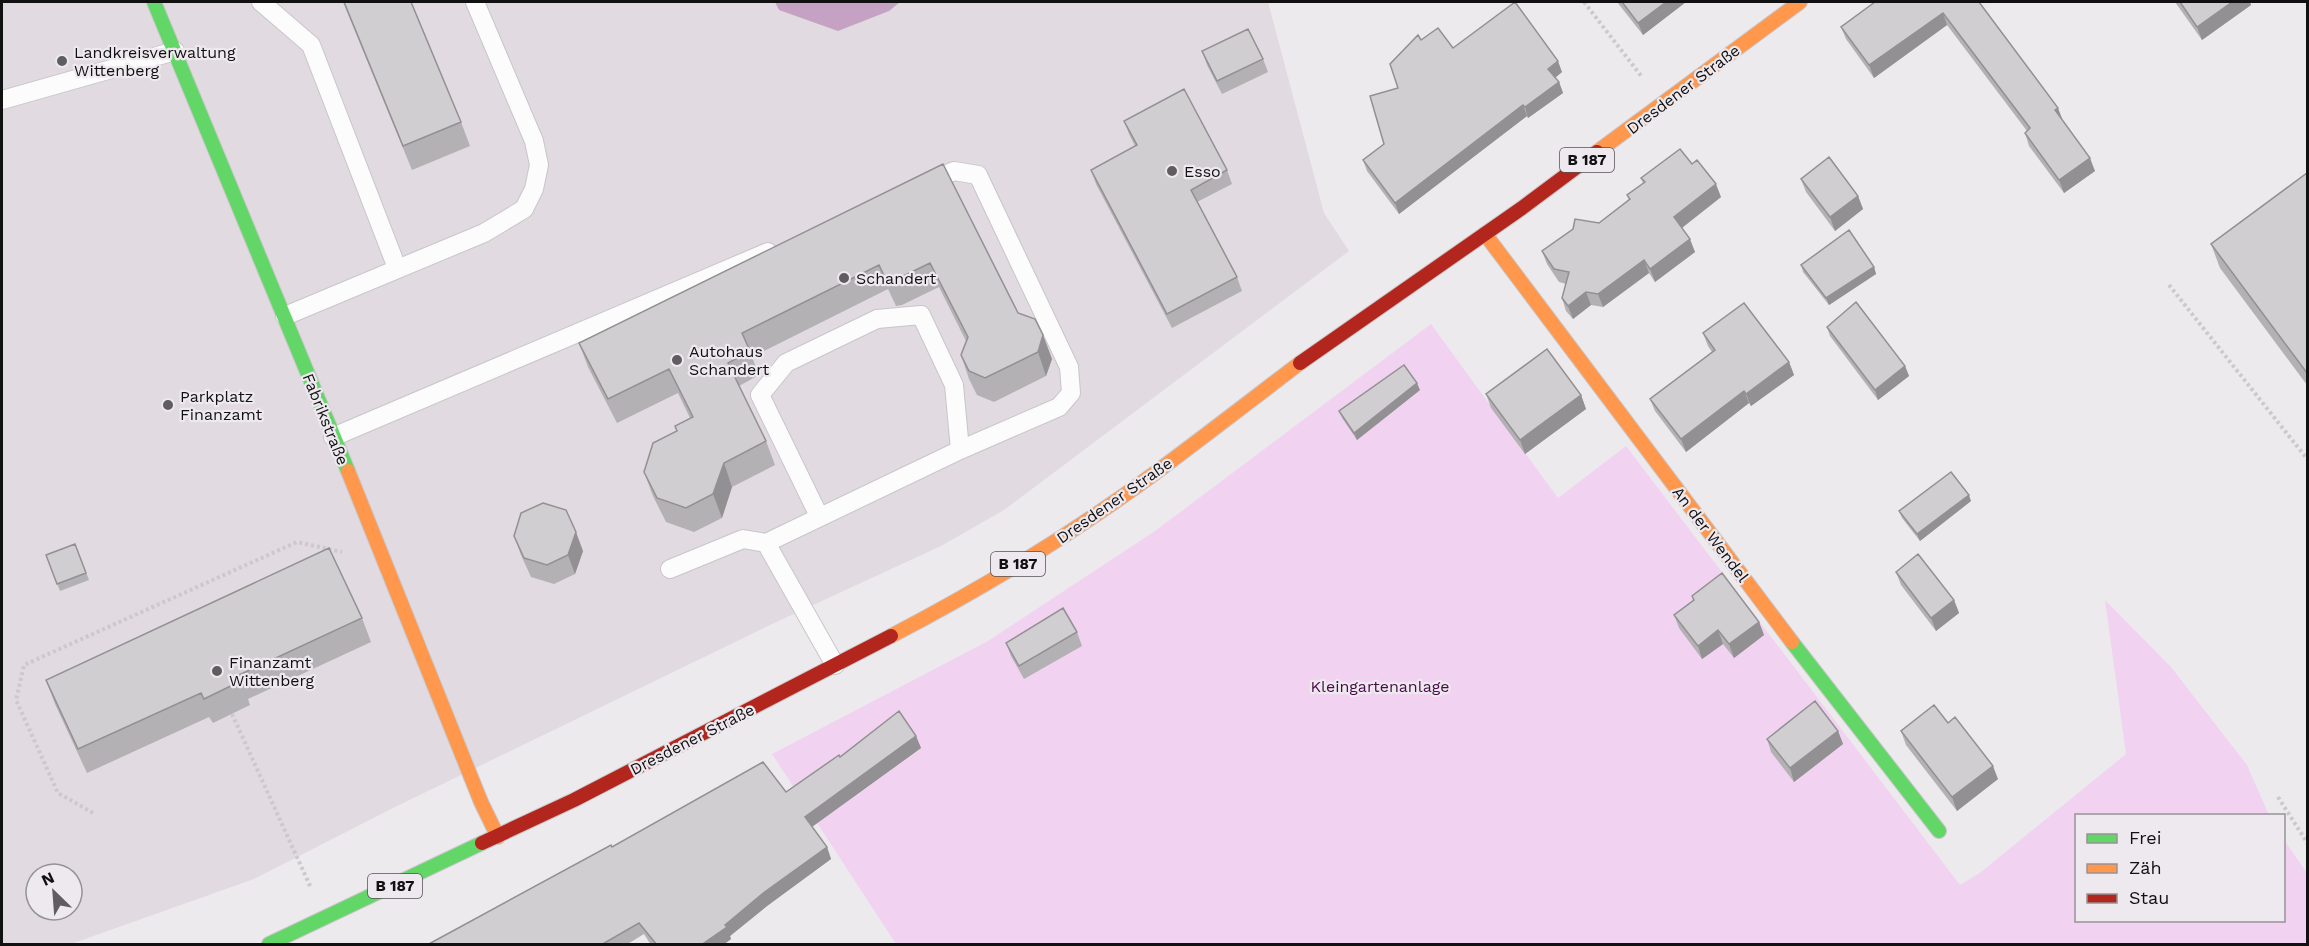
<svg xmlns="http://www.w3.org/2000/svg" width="2309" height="946" font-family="'Work Sans',sans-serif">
<rect width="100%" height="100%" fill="#edeaed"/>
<path fill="#e1dae1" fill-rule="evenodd" d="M2 2H1268L1324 213 1349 251 1004 510 941 546 772 624 393 808 254 879 71 944H2ZM36 874H72V910H36Z"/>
<path fill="#f1d3f1" d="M1431 324 1558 498 1626 446 1960 885 1981 872 2126 754 2105 600 2171 667 2247 765 2269 815 2076 816V920H2284V840L2307 873V944H896L772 754 988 641 1155 531Z"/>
<path fill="#c5a1c4" d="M775 2H900L889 11 838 31 779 10Z"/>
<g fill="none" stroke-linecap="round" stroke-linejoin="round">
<g stroke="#c8c6c8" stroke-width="20">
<path id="lane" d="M261 2 311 45 397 268
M2 100 175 51
M285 316 484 233 524 209 534 189 539 165 534 141 475 2
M333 437 768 252
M819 516 760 395 786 363 877 319 921 315 954 385 960 450
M766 543 835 665
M670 569 743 539 766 543 960 450 1059 407 1071 393 1069 367 978 175 954 171 925 184"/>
</g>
<g stroke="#c8c6c8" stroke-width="16">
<path id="fast" d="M154 2 348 471
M1792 642 1939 831
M269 944 482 843"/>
</g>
<g stroke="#c8c6c8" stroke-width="16">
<path id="slow" d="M1597 152 1800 2
M1485 234 1792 642
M348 471 481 802 498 837
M891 636C981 589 1069 536 1151 476 1201 439 1250 401 1300 363"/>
</g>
<g stroke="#c8c6c8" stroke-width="16">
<path id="jam" d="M1300 363 1522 208 1597 152
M482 843 574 800 891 636"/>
</g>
<path stroke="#cbc9cb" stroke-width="4" stroke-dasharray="3 3" stroke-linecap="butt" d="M1584 2 1642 77
M2169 285 2308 460
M232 714 311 888
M2278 797 2308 844
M93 813 58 793 16 700 24 665 297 542 342 552"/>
<use href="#lane" stroke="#fcfcfc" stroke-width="18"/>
<use href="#fast" stroke="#63d668" stroke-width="14"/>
<use href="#slow" stroke="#ff974d" stroke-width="14"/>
<use href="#jam" stroke="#b3261e" stroke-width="14"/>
</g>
<path fill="#b3b1b3" d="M343 2H411L461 122 470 146 412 170Z
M1617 2H1686L1643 35Z
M1979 2 2062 120 2095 171 2064 193 2029 146 2025 133 2027 131 1947 25 1874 78 1846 39 1841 27Z
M2175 2H2250L2251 5 2202 40Z
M1421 40 1453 48 1562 72 1555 78 1559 82 1563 93 1528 118 1527 116 1399 214 1367 171 1363 160 1384 144 1398 88Z
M1202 51 1263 59 1268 72 1222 94 1207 65Z
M1124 121 1227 170 1232 184 1197 202 1237 277 1242 291 1172 328 1096 184 1091 170 1135 146 1129 134Z
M943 164 1018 313 1043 335 1052 359 1046 376 994 402 977 395 969 379 961 355 966 341 939 287 902 305 896 306 888 289 752 357 759 375 739 386 766 441 775 465 732 487 722 518 694 532 666 522 653 496 644 472 677 431 690 418 678 393 617 423 588 367 579 343Z
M1692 164 1721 197 1682 228 1695 252 1655 282 1649 273 1603 307 1591 305 1573 319 1566 311 1562 298 1566 284 1559 282 1547 264 1542 251 1599 223 1629 200 1627 195 1643 183 1641 178Z
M2307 173V385L2220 268 2211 244Z
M1801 179 1858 196 1863 209 1835 231 1806 192Z
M1801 265 1874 267 1876 274 1829 305 1803 272Z
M1827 327 1905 366 1909 376 1878 400 1830 336Z
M1703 333 1789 362 1794 375 1751 406 1749 403 1686 452 1655 411 1650 399 1712 352 1708 346Z
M1420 390 1357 440 1342 418 1339 411Z
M1486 394 1581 395 1586 409 1525 454 1491 408Z
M1971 501 1920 541 1902 518 1899 511Z
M514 536 583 551 575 574 554 584 531 577 521 555Z
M75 544 89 580 60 591 46 555Z
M1896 572 1954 600 1959 613 1936 631 1901 585Z
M1692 596 1759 622 1764 635 1734 658 1723 644 1702 659 1679 628 1674 615 1693 600Z
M362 618 371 642 248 699 250 705 213 723 209 717 87 773 55 704 46 680Z
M1077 632 1082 646 1024 679 1011 656 1006 643Z
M1948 723 1998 779 1957 811 1906 745 1901 731Z
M1838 731 1843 744 1794 782 1771 752 1767 739Z
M916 736 921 748 812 827 827 847 831 859 767 906 730 936 731 939 723 945H651L644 934 626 945H427L612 847 786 792 840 757Z"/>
<path fill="#929092" d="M1666 2H1686L1643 35 1638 23Z
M2232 2H2250L2251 5 2202 40 2197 27Z
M1943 13 1947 25 1874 78 1869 65Z
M1558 61 1562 72 1552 80 1548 69Z
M1559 82 1563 93 1528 118 1525 107Z
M1523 105 1527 116 1399 214 1395 203Z
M2058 108 2063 121 2055 110Z
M2090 158 2095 171 2064 193 2059 180Z
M1716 184 1721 197 1679 230 1674 217Z
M1858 196 1863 209 1835 231 1830 217Z
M1690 239 1695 252 1655 282 1650 269Z
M1644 260 1649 273 1603 307 1598 294Z
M1874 267 1876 274 1829 305 1826 298Z
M1586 292 1591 305 1573 319 1568 306Z
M1043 335 1052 359 1046 376 1038 352Z
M1789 362 1794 375 1751 406 1746 394Z
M1905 366 1909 376 1878 400 1875 390Z
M1417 383 1420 390 1357 440 1354 433Z
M1744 391 1749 403 1686 452 1681 439Z
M1581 395 1586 409 1525 454 1520 440Z
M724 463 732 487 722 518 713 494Z
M1969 495 1971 501 1920 541 1917 534Z
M576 532 583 551 575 574 568 555Z
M1954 600 1959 613 1936 631 1931 618Z
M1759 622 1764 635 1734 658 1729 644Z
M1718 630 1723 644 1702 659 1698 646Z
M1838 731 1843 744 1794 782 1790 768Z
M916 736 921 748 809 829 805 817Z
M1993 766 1998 779 1957 811 1952 797Z
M827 847 831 859 767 906 730 936 731 939 723 945H701L762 894Z"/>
<path fill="#d0ced0" stroke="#929092" stroke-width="1.5" d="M344 2H411L461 122 403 146Z
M1515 2 1558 61 1548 69 1559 82 1525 107 1523 105 1395 203 1363 160 1384 144 1370 96 1398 88 1390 64 1418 35 1421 40 1438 28 1453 48Z
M1622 2H1666L1638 23Z
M1875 2H1979L2058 108 2055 110 2090 158 2059 180 2025 133 2030 128 1943 13 1869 65 1841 27Z
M2180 2H2232L2197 27Z
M1248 29 1263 59 1217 81 1202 51Z
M1184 89 1227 170 1191 190 1237 277 1167 314 1091 170 1137 145 1124 121Z
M1680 149 1692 164 1697 160 1716 184 1674 217 1690 239 1650 269 1644 260 1598 294 1586 292 1568 306 1562 298 1569 272 1554 269 1542 251 1573 229 1575 219 1599 223 1630 199 1627 195 1645 182 1641 178Z
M1829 157 1858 196 1830 217 1801 179Z
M943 164 1018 313 1035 319 1043 335 1038 352 985 378 969 371 961 355 968 337 930 263 893 281 887 282 879 265 742 333 750 351 728 363 766 441 724 463 713 494 686 508 657 498 644 472 653 443 677 431 675 426 693 417 669 369 608 399 579 343Z
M2307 173V373L2211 244Z
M1849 230 1874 267 1826 298 1801 265Z
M1856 302 1905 366 1875 390 1827 327Z
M1744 303 1789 362 1746 394 1744 391 1681 439 1650 399 1715 350 1703 333Z
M1547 349 1581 395 1520 440 1486 394Z
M1404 365 1417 383 1354 433 1339 411Z
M1951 472 1969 495 1917 534 1899 511Z
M543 503 566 510 576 532 568 555 547 565 524 558 514 536 521 513Z
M75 544 86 573 57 584 46 555Z
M329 548 362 618 239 675 241 681 204 699 201 693 78 749 46 680Z
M1918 554 1954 600 1931 618 1896 572Z
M1722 573 1759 622 1729 644 1718 630 1698 646 1674 615 1694 600 1692 596Z
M1063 608 1077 632 1019 666 1006 643Z
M1815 701 1838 731 1790 768 1767 739Z
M1934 705 1948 723 1955 717 1993 766 1952 797 1901 731Z
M899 711 916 736 805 817 827 847 762 894 725 925 727 927 701 945H657L639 923 601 945H427L611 845 612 847 763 762 786 792 839 755 840 757Z"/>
<g fill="#5f5d5f" stroke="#eee9ee" stroke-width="2">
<circle cx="62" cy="61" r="6"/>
<circle cx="1172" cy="171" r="6"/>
<circle cx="844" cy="278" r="6"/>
<circle cx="677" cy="360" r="6"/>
<circle cx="168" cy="405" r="6"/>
<circle cx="217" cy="671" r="6"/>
</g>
<g text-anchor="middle" stroke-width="4.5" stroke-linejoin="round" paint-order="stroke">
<g fill="#eee9ee" stroke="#545254" stroke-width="1.5">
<rect x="1560" y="148" width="54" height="24" rx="4.5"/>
<rect x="991" y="552" width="54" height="24" rx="4.5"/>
<rect x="368" y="874" width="54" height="24" rx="4.5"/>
</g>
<g font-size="15" font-weight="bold" fill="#121112">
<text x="1587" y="165">B 187</text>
<text x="1018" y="569">B 187</text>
<text x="395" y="891">B 187</text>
</g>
<g font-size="16" fill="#121112" stroke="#eee9ee" text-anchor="start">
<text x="74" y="58">Landkreisverwaltung<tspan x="74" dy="18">Wittenberg</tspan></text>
<text x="1184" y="177">Esso</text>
<text x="856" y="284">Schandert</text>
<text x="689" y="357">Autohaus<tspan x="689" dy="18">Schandert</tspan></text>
<text x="180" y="402">Parkplatz<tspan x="180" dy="18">Finanzamt</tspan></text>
<text x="229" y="668">Finanzamt<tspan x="229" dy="18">Wittenberg</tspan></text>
</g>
<g font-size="16" fill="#121112" stroke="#eee9ee">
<text transform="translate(1683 89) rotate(-37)" y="6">Dresdener Straße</text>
<text transform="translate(326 419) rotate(68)" y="6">Fabrikstraße</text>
<text transform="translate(1114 500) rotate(-35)" y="6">Dresdener Straße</text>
<text transform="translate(1711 534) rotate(53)" y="6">An der Wendel</text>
<text transform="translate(692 739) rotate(-27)" y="6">Dresdener Straße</text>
</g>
<g font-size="16" fill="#49094a" stroke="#eee9ee">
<text x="1380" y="692">Kleingartenanlage</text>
</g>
</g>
<rect width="2309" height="946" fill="none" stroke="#121112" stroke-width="6"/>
<rect x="2075" y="814" width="210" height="108" fill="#eee9ee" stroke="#969396" stroke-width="1.5"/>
<rect x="2087" y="834" width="30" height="9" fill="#63d668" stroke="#969396" stroke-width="1.5"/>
<text x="2129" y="844" font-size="18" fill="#121112">Frei</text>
<rect x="2087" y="864" width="30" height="9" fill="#ff974d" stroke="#969396" stroke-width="1.5"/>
<text x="2129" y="874" font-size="18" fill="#121112">Zäh</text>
<rect x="2087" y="894" width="30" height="9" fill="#b3261e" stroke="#969396" stroke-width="1.5"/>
<text x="2129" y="904" font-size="18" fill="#121112">Stau</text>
<g transform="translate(54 892) rotate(335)"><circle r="28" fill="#eee9ee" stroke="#969396" stroke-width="1.5"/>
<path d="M0-4.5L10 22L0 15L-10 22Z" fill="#5f5d5f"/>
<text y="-9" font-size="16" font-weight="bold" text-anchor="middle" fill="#121112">N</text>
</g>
</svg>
